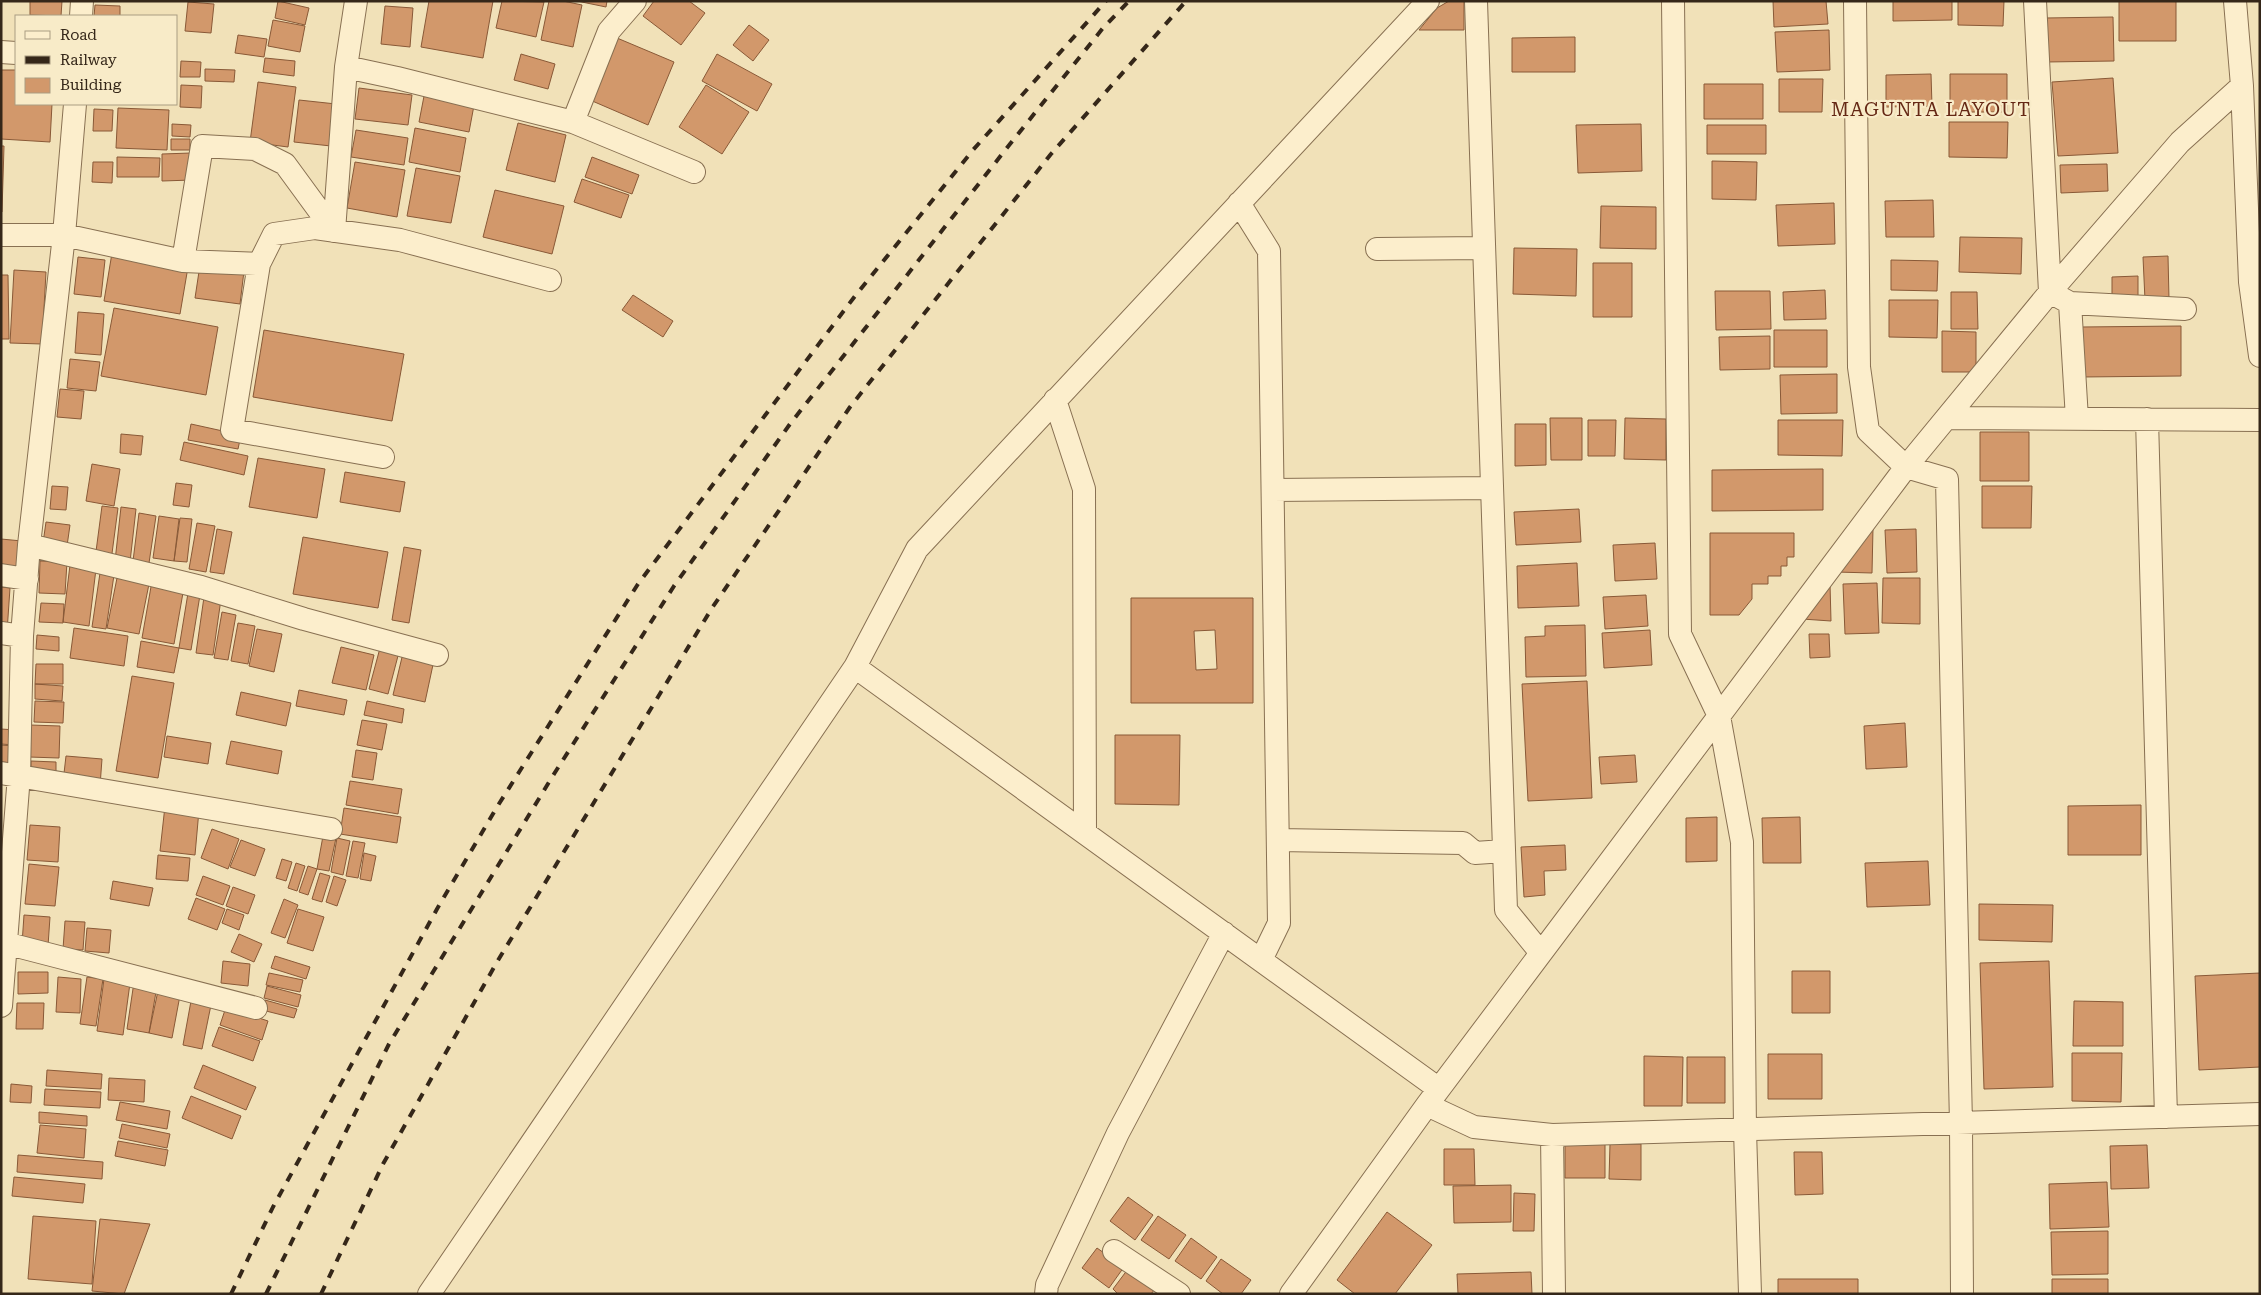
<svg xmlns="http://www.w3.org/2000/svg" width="2261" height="1295" font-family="'Roboto Serif',serif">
<rect width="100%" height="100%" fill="#f1e1b8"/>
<path fill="#d2986b" stroke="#895937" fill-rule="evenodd" d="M30 1H62L61 16 30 15Z
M278 1 309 8 305 25 275 18Z
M429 1H493L483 58 421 47Z
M502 1 544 2 536 37 496 28Z
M549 1H563L582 5 573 47 541 40Z
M577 1H607L606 7Z
M654 1H689L705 13 681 45 643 16Z
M1449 1H1464V30H1419L1437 8Z
M1773 1H1826L1828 24 1774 27Z
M1893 1H1952V20L1893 21Z
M1958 1H2004L2003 26 1958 25Z
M2119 1H2176V41H2119Z
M188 2 214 4 211 33 185 31Z
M95 5 120 6V16H94Z
M385 6 413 8 410 47 381 44Z
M2113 17 2114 61 2046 62 2045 18Z
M273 20 305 26 300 52 268 46Z
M749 25 769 40 753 61 733 45Z
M1829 30 1830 70 1777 72 1775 32Z
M238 35 267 39 264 57 235 53Z
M1575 37V72H1512V38Z
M617 38 674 62 648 125 590 100Z
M521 54 555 64 548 89 514 80Z
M717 54 772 84 757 111 702 81Z
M265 58 295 61 294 76 263 72Z
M181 61 201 62 200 77H180Z
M205 69 235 70 234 82 205 81Z
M1 70H16V104H52L50 142 1 139Z
M1931 74 1932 106 1886 107V75Z
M1950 74H2007V112H1950Z
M2113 78 2118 153 2058 156 2052 82Z
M1779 79H1823L1822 112H1779Z
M258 82 296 87 288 147 250 142Z
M1704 84H1763V119H1704Z
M181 85 202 86 201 108 180 107Z
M706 85 749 112 722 154 679 127Z
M359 88 412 95 408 125 355 119Z
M425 91 475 100 469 132 419 122Z
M299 100 336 104 331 146 294 142Z
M118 108 169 110 167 150 116 148Z
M94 109 113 110 112 131H93Z
M1949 122H2008L2007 158 1949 157Z
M518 123 566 135 555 182 506 170Z
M172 124 191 125 190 137 172 136Z
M1641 124 1642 171 1578 173 1576 125Z
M1707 125H1766V154H1707Z
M415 128 466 138 460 172 409 162Z
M356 130 408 138 404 165 351 157Z
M171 139H190V150H171Z
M1 146H4L2 212H1Z
M191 153 192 180 162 181V154Z
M117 157 160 158 159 177H117Z
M592 157 639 175 632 194 585 177Z
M1712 161 1757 162 1756 200 1712 199Z
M93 162H113L112 183 92 182Z
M355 162 405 170 397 217 347 208Z
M2107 164 2108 191 2061 193 2060 165Z
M416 168 460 176 451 223 407 216Z
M582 179 629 195 621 218 574 202Z
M495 190 564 206 552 254 483 237Z
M1933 200 1934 237H1886L1885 201Z
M1834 203 1835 244 1778 246 1776 205Z
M1601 206 1656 207V249L1600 248Z
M1960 237 2022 238 2021 274 1959 272Z
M1514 248 1577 249 1576 296 1513 294Z
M112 253 188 267 180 314 104 301Z
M2168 256 2169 299 2145 300 2143 257Z
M78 257 105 260 101 297 74 294Z
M1891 260 1938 261 1937 291 1891 290Z
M1593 263H1632V317H1593Z
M200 265 244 271 240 304 195 298Z
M14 270 46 272 42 344 10 343Z
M1 275H8L9 339H1Z
M2138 276V297H2112V277Z
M1825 290 1826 319 1784 320 1783 292Z
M1715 291H1770L1771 329 1716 330Z
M1951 292H1977L1978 329H1951Z
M633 295 673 321 663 337 622 310Z
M1889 300H1938L1937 338 1889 337Z
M114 308 218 327 206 395 101 376Z
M78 312 104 314 101 355 75 353Z
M2181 326V376L2081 377V327Z
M264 330 404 354 392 421 253 397Z
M1774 330H1827V367H1774Z
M1942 331 1976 332V372H1942Z
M1770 336V369L1720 370 1719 337Z
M70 359 100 362 96 391 67 388Z
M1837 374V413L1781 414 1780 375Z
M60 389 84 391 81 419 57 417Z
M1550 418H1582V460H1551Z
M1625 418 1666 419V460L1624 459Z
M1588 420H1616L1615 456H1588Z
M1778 420H1843L1842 456 1778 455Z
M191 424 241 435 238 449 188 440Z
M1515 424H1546V465L1515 466Z
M1980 432H2029V481H1980Z
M121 434 143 436 141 455 120 453Z
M184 442 248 456 244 475 180 460Z
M258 458 325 469 317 518 249 507Z
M92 464 120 469 114 506 86 501Z
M1823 469V510L1712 511V470Z
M345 472 405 482 400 512 340 502Z
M176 483 192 485 189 507 173 505Z
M52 486 68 487 66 510 50 509Z
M1982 486H2032L2031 528H1982Z
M102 506 118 508 111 561 95 559Z
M121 507 136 509 130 562 115 561Z
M1579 509 1581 542 1516 545 1514 512Z
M139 513 156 516 149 563 133 561Z
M159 516 179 519 174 561 153 558Z
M180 518 192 519 187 562 174 561Z
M46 522 70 525 67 546 43 543Z
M197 523 215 526 206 572 189 569Z
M1873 528 1872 573 1836 572Z
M217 529 232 532 224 574 210 572Z
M1916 529 1917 572 1887 573 1885 530Z
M1710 533H1794V557H1787V566H1781V576H1768V584H1752V599L1739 615H1710Z
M303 537 388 552 378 608 293 594Z
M1 539 22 541 19 574 1 572Z
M1655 543 1657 579 1615 581 1613 545Z
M404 547 421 550 409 623 392 620Z
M40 561 67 562 65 594 39 593Z
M1577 563 1579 606 1518 608 1517 566Z
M70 565 96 569 89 626 63 622Z
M100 573 114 575 106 629 92 627Z
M117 578 149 584 139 634 107 628Z
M1883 578H1920V624L1882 623Z
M152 581 184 587 174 644 142 638Z
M1877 583 1879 633 1845 634 1843 584Z
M1830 584 1831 621 1802 619Z
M1 587 10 588 7 632 1 631Z
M188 593 200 595 191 650 179 648Z
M1646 595 1648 626 1605 629 1603 597Z
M204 597 221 599 213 655 196 653Z
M1131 598H1253V703H1131ZM1215 630 1217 669 1196 670 1194 631Z
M41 603 64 604 63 623 39 622Z
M222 612 236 615 228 660 214 658Z
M238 623 255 626 248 664 231 661Z
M1585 625 1586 676 1526 677 1525 637 1545 636V626Z
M74 628 128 636 124 666 70 658Z
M257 629 282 634 274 672 249 666Z
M1650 630 1652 665 1604 668 1602 633Z
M1809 634H1829L1830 657 1810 658Z
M37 635 59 637V651L36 649Z
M141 641 179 648 174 673 137 667Z
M341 647 374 655 366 690 332 683Z
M380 648 399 652 388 694 369 689Z
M403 653 434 660 425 702 393 695Z
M36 664H63V684H35Z
M132 676 174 683 158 778 116 771Z
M1587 681 1592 798 1528 801 1522 684Z
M35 684 63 686 62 701 35 699Z
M299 690 347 700 344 715 296 706Z
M241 692 291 703 286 726 236 715Z
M35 701 64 702 63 723 34 722Z
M367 701 404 709 402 723 364 715Z
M362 720 387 724 382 750 357 745Z
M1905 723 1907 767 1866 769 1864 726Z
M30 725 60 726 59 758 29 757Z
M1 729 16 730 15 745 1 744Z
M1115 735H1180L1179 805 1115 804Z
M167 736 211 743 208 764 164 757Z
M231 741 282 751 278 774 226 764Z
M1 745 15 746 13 763 1 762Z
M356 750 377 753 373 780 352 777Z
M1635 755 1637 782 1601 784 1599 757Z
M66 756 102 759 100 786 63 782Z
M31 761 56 762V777L31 776Z
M350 781 402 789 398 814 346 805Z
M2141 805V855H2068V806Z
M165 806 199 810 195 855 160 851Z
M344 808 401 817 397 843 340 834Z
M1717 817V861L1686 862V818Z
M1800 817 1801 863H1763L1762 818Z
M30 825 60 827 58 862 27 860Z
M212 829 239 839 228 869 201 858Z
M323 836 336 838 329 871 317 869Z
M337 838 350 841 343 875 331 872Z
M241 840 265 849 255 876 230 867Z
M353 841 365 843 358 878 346 876Z
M1565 845 1566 870 1544 871 1545 895 1524 897 1521 847Z
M364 853 376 856 371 881 360 879Z
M158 855 190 858 188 881 156 879Z
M282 859 292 862 286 881 276 878Z
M1928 861 1930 905 1867 907 1865 863Z
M296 863 305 866 297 891 288 888Z
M29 864 59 867 55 906 25 904Z
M308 866 317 869 308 895 299 892Z
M320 873 330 876 322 902 312 899Z
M203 876 230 886 223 905 196 895Z
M334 876 346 880 337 906 326 902Z
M113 881 153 888 149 906 110 899Z
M233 887 255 895 248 914 226 906Z
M196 898 225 909 217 930 188 919Z
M284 899 298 905 285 938 271 933Z
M1979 904 2053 905 2052 942 1979 940Z
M227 909 244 915 239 930 222 923Z
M298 909 324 917 313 951 287 943Z
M24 915 50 917 48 946 22 944Z
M65 921 85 922 83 950 63 949Z
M87 928 111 930 109 953 85 951Z
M239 934 262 944 254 962 231 952Z
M275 956 310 967 306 979 271 968Z
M223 961 250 964 248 986 221 983Z
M2049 961 2053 1087 1984 1089 1980 963Z
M1792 971H1830V1013H1792Z
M18 972H48V993L18 994Z
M269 973 303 980 300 992 266 985Z
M2260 973V1067L2199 1070 2195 976Z
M58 977 81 979 80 1013 56 1012Z
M87 977 103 979 96 1026 80 1024Z
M104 979 130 983 123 1035 97 1031Z
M134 982 157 986 149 1033 127 1029Z
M159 986 181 990 172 1038 149 1033Z
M267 986 301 995 298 1007 264 998Z
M265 1000 297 1009 294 1018 262 1010Z
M191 1001 211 1005 202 1049 183 1045Z
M2074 1001 2123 1002V1046H2073Z
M17 1003H44L43 1029H16Z
M226 1007 268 1021 262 1040 220 1025Z
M219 1027 260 1041 253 1061 212 1046Z
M2072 1053H2122L2121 1102 2072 1101Z
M1768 1054H1822V1099H1768Z
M1644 1056 1683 1057 1682 1106H1644Z
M1687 1057H1725V1103H1687Z
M203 1065 256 1087 246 1110 194 1088Z
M47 1070 102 1074 101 1089 46 1086Z
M109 1078 145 1080 144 1102 108 1100Z
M11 1084 32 1086 31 1103 10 1102Z
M45 1089 101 1092 100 1108 44 1105Z
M191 1096 241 1116 232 1139 182 1118Z
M120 1102 170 1111 167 1129 116 1120Z
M39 1112 87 1116V1126L39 1123Z
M122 1124 170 1134 167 1148 119 1138Z
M40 1125 86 1129 84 1158 37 1153Z
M118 1141 168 1150 165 1166 115 1156Z
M1565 1144H1605V1178H1565Z
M1610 1144H1641V1180L1609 1179Z
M2147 1145 2149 1188 2111 1189 2110 1146Z
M1444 1149H1474L1475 1185H1444Z
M1794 1152H1822L1823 1194 1795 1195Z
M18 1155 103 1162 102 1179 17 1172Z
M14 1177 85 1184 83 1203 12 1196Z
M2107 1182 2109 1227 2050 1229 2049 1184Z
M1511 1185V1222L1454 1223 1453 1186Z
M1514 1193 1535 1194 1534 1231H1513Z
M1128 1197 1153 1215 1135 1240 1110 1221Z
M1387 1212 1432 1245 1395 1294H1355L1337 1280Z
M33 1216 96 1221 92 1284 28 1279Z
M1158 1216 1186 1235 1169 1259 1141 1240Z
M100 1219 150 1224 124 1294 92 1291Z
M2108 1231V1274L2052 1275 2051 1232Z
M1191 1238 1217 1257 1201 1279 1175 1261Z
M1097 1248 1124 1267 1109 1288 1082 1268Z
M1221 1259 1251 1280 1241 1294H1223L1206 1281Z
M1128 1269 1155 1289 1151 1294H1118L1113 1289Z
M1531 1272 1532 1294H1458L1457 1274Z
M1778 1279H1858V1294H1778Z
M2052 1279H2108V1294H2052Z"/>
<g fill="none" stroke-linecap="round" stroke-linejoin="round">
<g stroke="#887052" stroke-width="24">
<path id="minor" d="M1476 1 1506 910 1541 953
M1673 1 1680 634 1719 716 1742 842 1745 1130 1750 1294
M1855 1 1859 367 1868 431 1906 467 1947 479 1961 1124 1962 1294
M2035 1 2050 292 2070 303
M2235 1 2242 86 2250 282 2260 356
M81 16 82 1
M1 52 16 53
M346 67 397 78 573 122 694 172
M573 122 609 31 635 1
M1239 203 1269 251 1279 923 1261 960
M334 231 346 67 356 1
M1 235H64L183 261 259 264
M1377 249 1484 248
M183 261 202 146 255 149 285 164 334 231
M1055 400 1084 489 1085 833
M1947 418 2260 420
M2077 419 2070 303 2185 309
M2147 419 2166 1117
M383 457 232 430 259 264 274 234 315 228 400 240 550 280
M1273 490 1492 488
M29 545 201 587 304 619 437 655
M1 575 27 579
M1 633 22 636
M855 667 1439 1089
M1 773 331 829
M1278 840 1463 843 1475 853 1504 851
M5 943 256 1008
M1 1006 19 775 22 636 29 545 64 235 75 104
M1427 1105 1474 1127 1552 1135 2260 1114
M1552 1135 1554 1294
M1114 1251 1179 1294
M429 1294 855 667 917 549 1428 1
M1046 1294 1047 1285 1118 1133 1224 933
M1291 1294 1427 1105 1906 467 2050 292 2180 142 2242 86"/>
</g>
<use href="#minor" stroke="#fceecc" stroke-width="22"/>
<path stroke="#352719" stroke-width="4" stroke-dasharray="9 9" stroke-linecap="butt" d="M231 1294 273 1207 437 909 497 807 638 584 855 296 973 150 1106 1
M266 1294 389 1044 554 774 674 586 790 424 1010 144 1103 28 1129 1
M321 1294 383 1164 497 962 712 608 850 407 1051 154 1186 1"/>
</g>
<g text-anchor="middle" stroke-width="4.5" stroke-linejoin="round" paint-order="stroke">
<g font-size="19" letter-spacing="1" fill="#652815" stroke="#f8ebc8">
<text x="1931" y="116">MAGUNTA LAYOUT</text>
</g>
</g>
<rect width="2261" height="1295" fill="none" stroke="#352719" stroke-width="5"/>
<rect x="15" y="15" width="162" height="90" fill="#f8ebc8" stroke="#aa9d82"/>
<rect x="25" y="31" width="25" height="8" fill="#fceecc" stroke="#aa9d82"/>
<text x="60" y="40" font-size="15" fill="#352719">Road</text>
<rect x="25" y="56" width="25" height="8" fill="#352719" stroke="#aa9d82"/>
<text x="60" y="65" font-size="15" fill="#352719">Railway</text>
<rect x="25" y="78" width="25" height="15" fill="#d2986b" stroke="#aa9d82"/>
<text x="60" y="90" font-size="15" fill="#352719">Building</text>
</svg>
